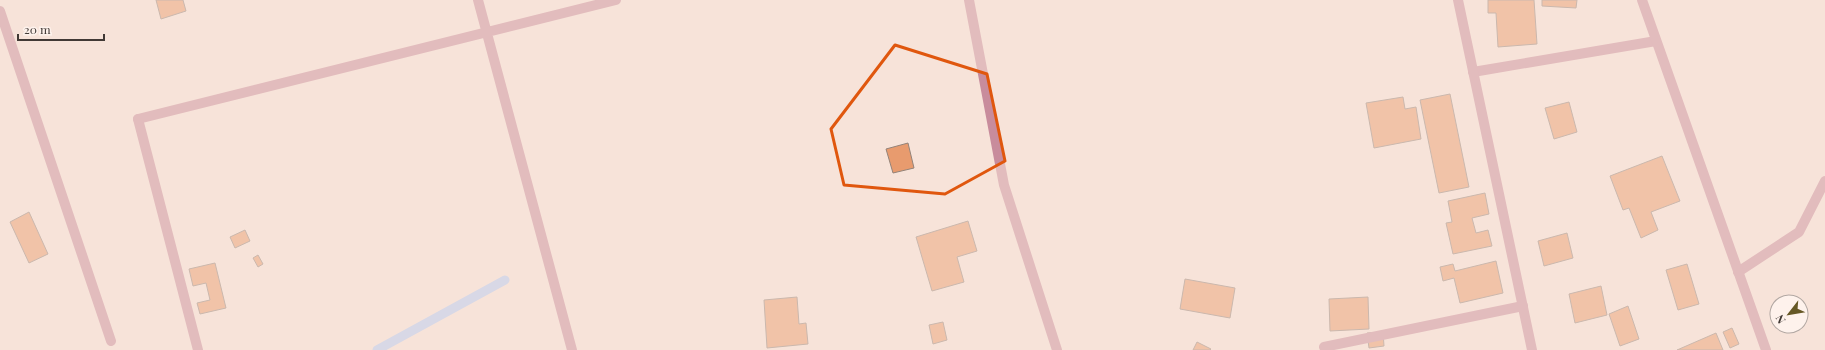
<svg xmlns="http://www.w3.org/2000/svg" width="1825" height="350" font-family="'Playfair Display',serif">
<rect width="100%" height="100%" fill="#f7e3d9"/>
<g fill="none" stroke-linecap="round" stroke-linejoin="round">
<path stroke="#b1caf5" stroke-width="9" d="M377 350 505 280"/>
</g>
<path fill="#e89b6e" stroke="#948379" d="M156 0H183L186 11 161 19Z
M1488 0H1534L1537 44 1498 47 1496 13H1488Z
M1542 0H1577L1576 8 1542 6Z
M1450 94 1469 187 1439 193 1420 100Z
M1403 97 1405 109 1416 107 1421 139 1374 148 1366 103Z
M1569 102 1577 132 1554 139 1545 108Z
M908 143 914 168 893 173 886 149Z
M1662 156 1680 201 1651 212 1658 230 1641 238 1629 208 1623 210 1610 176Z
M1485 193 1489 214 1472 218 1476 233 1488 230 1492 246 1453 254 1446 223 1452 222 1448 201Z
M29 212 48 254 29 263 10 222Z
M968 221 977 251 957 257 964 282 932 291 916 237Z
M245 230 250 241 235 248 230 237Z
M1567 233 1573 258 1544 266 1538 241Z
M258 255 263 264 258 267 253 258Z
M1496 261 1503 293 1460 303 1454 278 1443 281 1440 267 1453 264 1455 271Z
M215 263 226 308 200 314 197 303 210 300 206 283 193 286 189 269Z
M1687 264 1699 304 1678 310 1666 270Z
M1185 279 1235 288 1230 318 1180 309Z
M1601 286 1607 315 1575 323 1569 294Z
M797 297 799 324 806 323 808 344 767 348 764 300Z
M1368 297 1369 329 1330 331 1329 299Z
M1628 306 1639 339 1620 346 1609 314Z
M943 322 947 340 933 344 929 325Z
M1732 328 1739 344 1730 348 1723 332Z
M1383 332 1384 346 1369 348 1367 333Z
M1716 333 1723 350H1677Z
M1197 342 1211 349 1210 350H1193Z"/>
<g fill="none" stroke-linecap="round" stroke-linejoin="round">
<path stroke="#c88c9c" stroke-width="10" d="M1473 72 1656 41
M138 119 198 350
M1738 272 1799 232 1825 181
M1324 347 1523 306"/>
<path stroke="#c88c9c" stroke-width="10" d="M478 0 572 350
M969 0 1004 185 1057 350
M1458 0 1532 350
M1642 0 1766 350
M0 11 111 341
M138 119 616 0"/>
</g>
<path d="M0 0H1825V350H0ZM895 45 987 74 1005 161 945 194 844 185 831 129Z" fill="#f7e3d9" fill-opacity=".55" fill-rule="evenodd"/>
<path fill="none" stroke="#e0570e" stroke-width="3" stroke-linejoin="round" d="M895 45 987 74 1005 161 945 194 844 185 831 129Z"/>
<g transform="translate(1789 314) rotate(239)"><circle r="19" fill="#fef2ec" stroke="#b2a8a3"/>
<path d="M0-3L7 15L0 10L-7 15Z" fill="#665825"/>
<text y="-6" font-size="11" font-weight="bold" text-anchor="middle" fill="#413935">N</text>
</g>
<path d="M18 34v6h86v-6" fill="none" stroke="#413935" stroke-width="2"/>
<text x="24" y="34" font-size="12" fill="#413935" stroke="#fef2ec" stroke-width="3" paint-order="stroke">20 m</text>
</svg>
